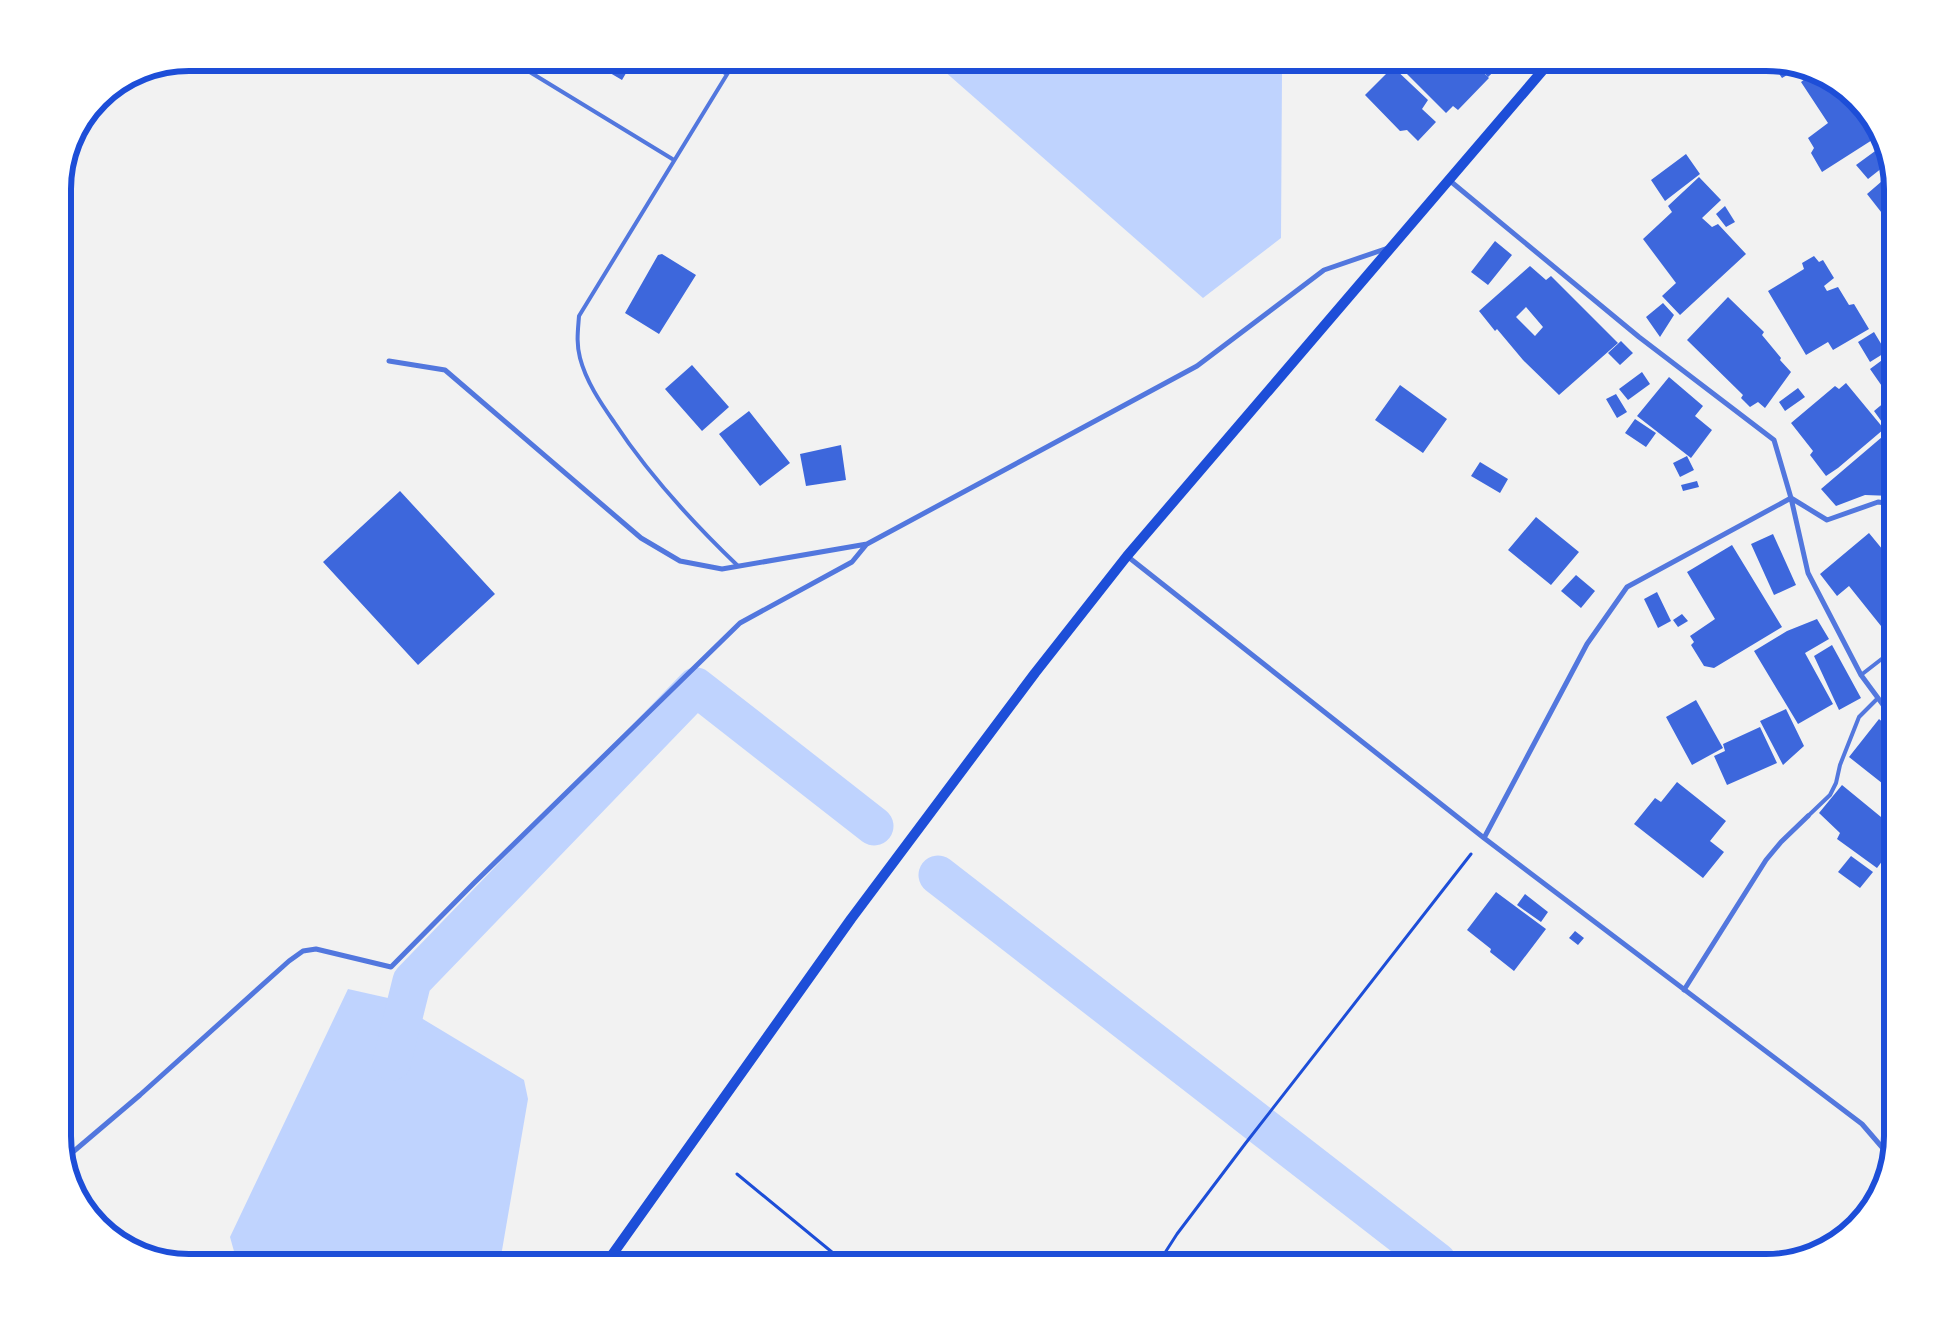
<svg xmlns="http://www.w3.org/2000/svg" width="1955" height="1325" font-family="Commissioner,sans-serif">
<rect width="100%" height="100%" fill="#f2f2f2"/>
<path fill="#bfd3fe" d="M935 63H1288L1282 73 1281 238 1203 298Z
M348 989 388 998 524 1080 528 1099 500 1262H237L230 1237Z"/>
<g fill="none" stroke-linecap="round" stroke-linejoin="round">
<path stroke="#bfd3fe" stroke-width="39" d="M938 875 1437 1262
M392 1061 412 981 696 687 874 826"/>
</g>
<path fill="#3d67dc" fill-rule="evenodd" d="M593 63H632L622 80Z
M1418 63H1473L1489 78 1458 110 1453 106 1446 113 1407 74Z
M1475 63H1503L1488 77Z
M1773 65 1794 71 1782 78Z
M1393 67 1428 100 1422 109 1436 122 1418 141 1407 130 1400 131 1365 95Z
M1809 76 1836 84 1880 135 1822 172 1811 153 1814 148 1808 138 1828 123 1801 82Z
M1882 146 1887 164 1868 179 1856 165Z
M1686 154 1700 174 1665 201 1651 180Z
M1889 175 1892 189V226L1867 194Z
M1699 177 1721 200 1702 218 1712 227 1718 224 1746 254 1680 315 1662 296 1676 283 1643 239 1672 212 1668 206Z
M1725 206 1735 222 1726 227 1716 214Z
M1495 241 1512 255 1488 285 1471 272Z
M662 254 696 275 659 334 625 313 658 255Z
M1814 256 1819 262 1823 260 1834 278 1824 286 1827 291 1838 287 1849 305 1854 304 1869 329 1833 350 1828 342 1806 355 1768 291 1804 269 1802 263Z
M1530 266 1546 280 1551 276 1618 343 1559 395 1523 360 1497 329 1495 331 1479 311ZM1526 307 1543 327 1535 336 1516 317Z
M1728 297 1764 332 1762 335 1781 358 1780 360 1791 372 1765 408 1758 402 1750 407 1741 398 1743 395 1687 340Z
M1663 303 1674 315 1660 337 1646 317Z
M1874 332 1886 352 1870 362 1858 342Z
M1621 341 1633 353 1620 365 1608 353Z
M1889 355 1892 361V388L1886 392 1870 369Z
M692 365 729 407 702 431 665 389Z
M1642 372 1650 384 1628 400 1619 389Z
M1669 377 1703 406 1695 416 1712 430 1691 458 1637 416Z
M1846 383 1884 429 1838 468 1826 476 1810 455 1813 451 1791 423 1835 386 1839 389Z
M1400 385 1447 419 1423 453 1375 420Z
M1798 388 1805 397 1785 411 1779 402Z
M1616 394 1627 412 1617 418 1606 399Z
M1892 396V436L1874 411Z
M749 411 790 463 760 486 719 434Z
M1635 419 1656 433 1646 447 1625 433Z
M1882 437 1892 449V496L1865 495 1836 506 1821 489Z
M841 445 846 480 806 486 800 454Z
M1687 456 1694 470 1680 477 1673 463Z
M1480 462 1508 479 1500 493 1471 476Z
M1697 481 1699 487 1683 491 1681 485Z
M400 491 495 594 418 665 323 562Z
M1536 517 1579 552 1551 585 1508 550Z
M1869 533 1892 561V616L1881 626 1849 586 1837 596 1820 574Z
M1773 534 1796 585 1774 595 1751 544Z
M1732 545 1782 627 1714 668 1704 666 1691 645 1694 642 1690 636 1715 619 1687 572Z
M1576 575 1595 591 1581 608 1561 591Z
M1657 592 1671 621 1658 628 1644 599Z
M1682 614 1688 621 1678 627 1673 620Z
M1817 619 1829 639 1805 653 1833 704 1798 724 1754 651 1787 631Z
M1832 645 1861 698 1839 710 1814 656Z
M1892 656V675L1882 664Z
M1696 700 1723 748 1692 765 1666 717Z
M1786 709 1804 746 1783 765 1760 721Z
M1879 719 1892 730V806L1886 800 1892 791 1849 757Z
M1760 727 1777 763 1727 785 1714 756 1725 751 1723 744Z
M1677 782 1726 821 1710 841 1724 852 1703 878 1634 824 1655 798 1661 802Z
M1842 785 1892 826V848L1877 868 1837 839 1840 833 1819 813Z
M1851 856 1873 872 1860 888 1838 872Z
M1496 892 1546 929 1514 971 1490 952 1491 949 1467 930Z
M1525 894 1548 912 1541 922 1517 905Z
M1575 931 1584 938 1578 945 1569 938Z"/>
<g fill="none" stroke-linecap="round" stroke-linejoin="round">
<path stroke="#1d4ed8" stroke-width="3" d="M737 1174 844 1262
M1159 1262 1177 1234 1245 1144 1471 854"/>
<path stroke="#5277de" stroke-width="4" d="M515 63 674 160
M707 63 727 74
M734 63 579 316C578 330 576 343 580 358 586 381 600 402 614 422 649 475 692 522 738 566
M1861 675 1892 651
M1808 816 1830 795 1836 783 1840 765 1859 717 1877 699"/>
<path stroke="#5277de" stroke-width="5" d="M1449 180 1639 337 1774 440 1791 498 1808 573 1861 675 1892 717
M389 361 445 370 641 538 680 561 722 569 867 544 1197 366 1324 270 1388 248
M1127 556 1484 838 1862 1124 1887 1153
M1484 838 1587 644 1627 587 1791 498 1827 520 1878 502 1892 504
M1684 990 1766 860 1781 842 1808 816
M67 1157 140 1095 289 961 303 951 316 949 391 967 474 883 740 623 852 562 866 545"/>
<path stroke="#1d4ed8" stroke-width="10" d="M607 1262 851 919 1035 673 1127 556 1549 63"/>
</g>
<path d="M0 0H1955V1325H0ZM189 71H1766A118 118 0 0 1 1884 189V1136A118 118 0 0 1 1766 1254H189A118 118 0 0 1 71 1136V189A118 118 0 0 1 189 71Z" fill="#fff" fill-rule="evenodd"/>
<path fill="none" stroke="#1d4ed8" stroke-width="6" d="M189 71H1766A118 118 0 0 1 1884 189V1136A118 118 0 0 1 1766 1254H189A118 118 0 0 1 71 1136V189A118 118 0 0 1 189 71Z"/>
</svg>
